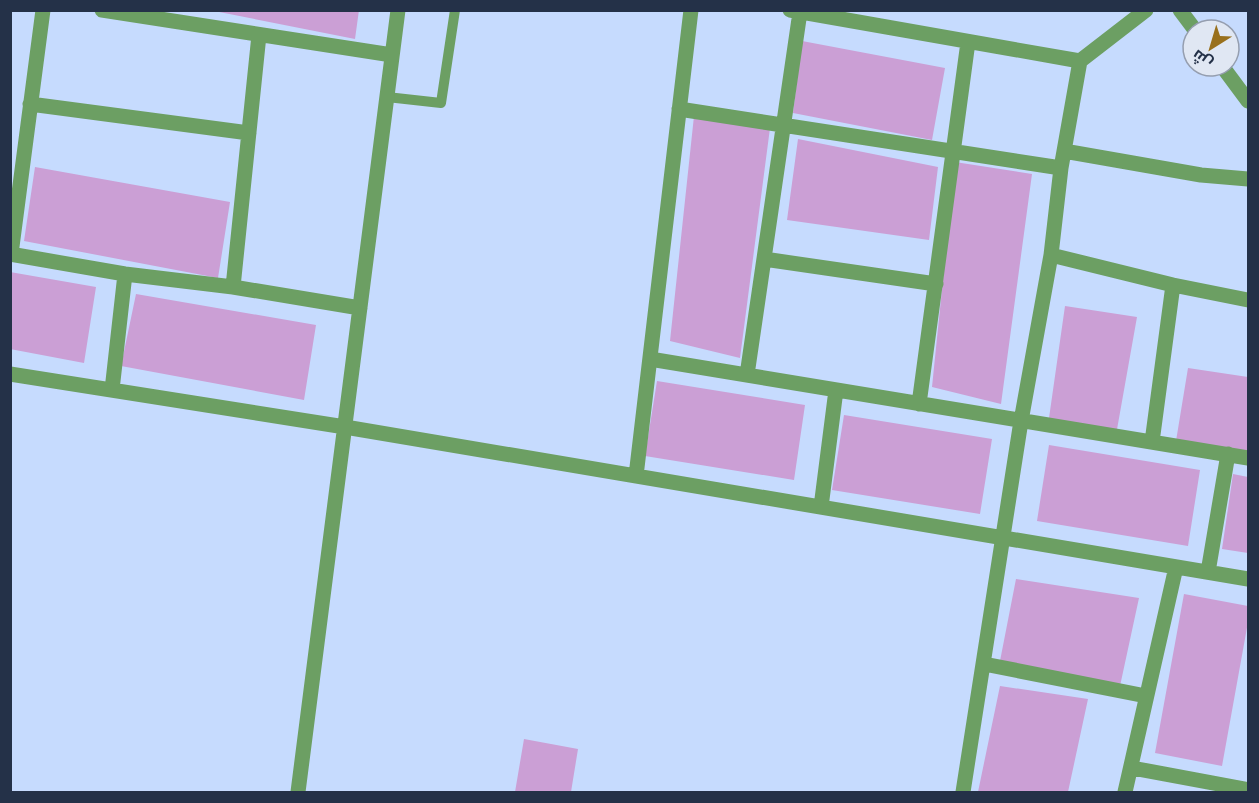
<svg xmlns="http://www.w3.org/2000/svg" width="1259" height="803" font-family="Lato,Cairo,sans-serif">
<rect width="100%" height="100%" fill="#c6dbfe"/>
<path fill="#cb9fd5" d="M209 10H359L355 39Z
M802 41 945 68 932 140 793 113Z
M694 116 770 128 740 358 670 341Z
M798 139 938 167 929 240 787 220Z
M955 162 1032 174 1001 404 932 387Z
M35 167 230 202 218 278 24 241Z
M10 272 96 287 84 363 10 349Z
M136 294 316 325 304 400 121 366Z
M1065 306 1137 317 1116 435 1048 425Z
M1188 368 1248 377V452L1176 441Z
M657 381 805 405 794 480 645 456Z
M844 415 992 439 980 514 832 490Z
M1049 445 1200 470 1188 546 1037 521Z
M1233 474 1248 477V553L1222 549Z
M1016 579 1139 598 1120 686 1000 661Z
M1184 594 1248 606V622L1222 766 1155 753Z
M1000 686 1088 699 1068 792H978Z
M524 739 578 749 571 792H515Z"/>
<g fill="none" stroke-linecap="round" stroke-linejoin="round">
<path stroke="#6c9f63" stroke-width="10" d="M387 97 441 103 455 10"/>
<path stroke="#6c9f63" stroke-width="15" d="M102 10 392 55
M790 10 1080 61 1146 10
M1180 10 1195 30
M1222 66 1248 101
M30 104 249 133
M679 109 1061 168
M1064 151 1201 175 1248 179
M10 254 125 274 233 287 360 308
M11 254 43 10
M1051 255 1173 285 1248 300
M764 259 936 284
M233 287 259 35
M650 359 1248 458
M10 374 345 427 1248 579
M747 375 800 12
M112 390 125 274
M919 404 968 42
M1152 442 1173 285
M636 476 691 10
M821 507 836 390
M1208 572 1228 454
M984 664 1146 696
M1132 768 1245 789
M298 792 398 10
M963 792 1021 421 1051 255 1061 168 1080 61
M1125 792 1176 567"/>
</g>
<rect width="1259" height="803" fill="none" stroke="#243148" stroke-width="24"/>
<g transform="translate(1211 48) rotate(217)"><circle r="28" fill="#e0e7f3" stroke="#959eaf" stroke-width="1.5"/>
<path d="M0-4.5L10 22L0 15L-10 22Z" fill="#99701c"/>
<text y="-9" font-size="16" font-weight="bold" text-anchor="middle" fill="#243148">ش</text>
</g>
</svg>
